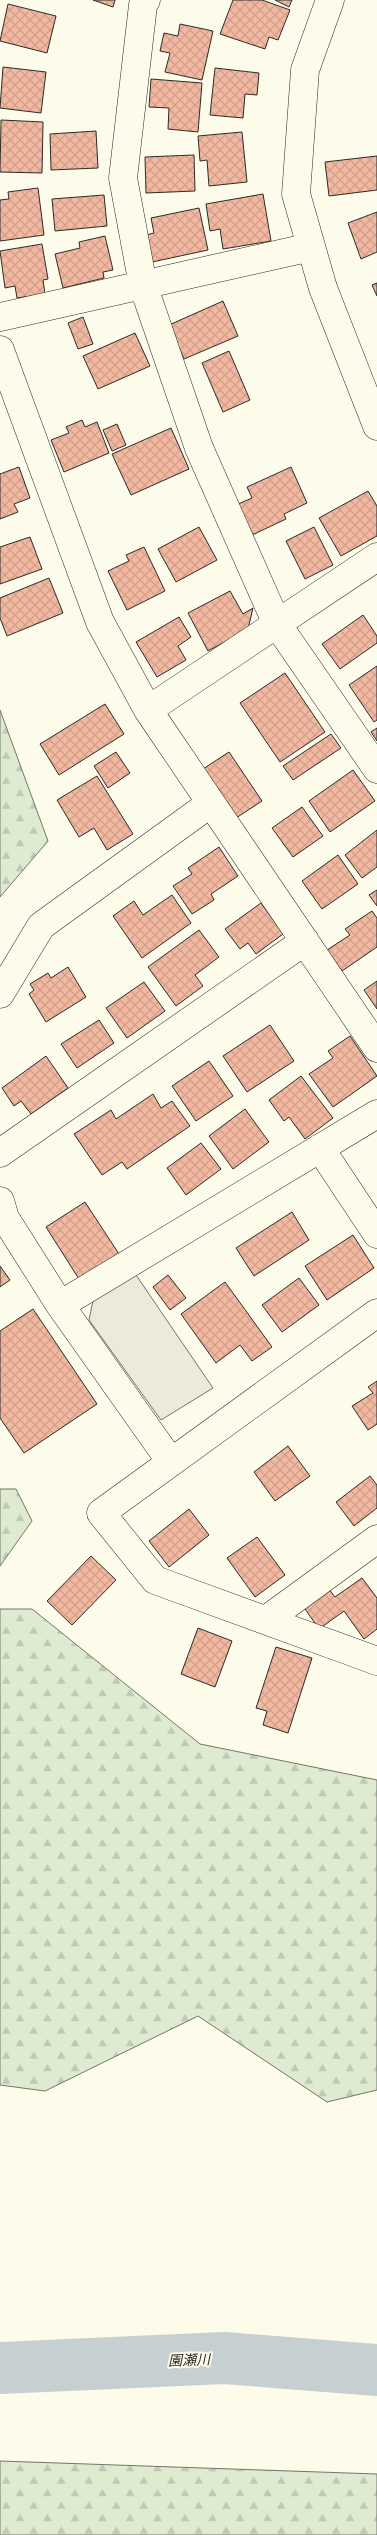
<svg xmlns="http://www.w3.org/2000/svg" width="377" height="2535" font-family="Overpass,'Noto Sans JP',sans-serif">
<defs>
<pattern id="forest-firs" width="22" height="20" patternUnits="userSpaceOnUse" patternTransform="scale(1.25)"><rect width="22" height="20" fill="#deebd1"/><path d="M5 1l3.5 6h-7zM16 11l3.5 6h-7z" fill="#bfcab4"/></pattern>
<pattern id="building-cross-hatch" width="8" height="8" patternUnits="userSpaceOnUse" patternTransform="scale(1.25)"><rect width="8" height="8" fill="#f2b8a0"/><path d="M0 0l8 8M0 8l8-8" fill="none" stroke="#d09e8a"/></pattern>
</defs>
<rect width="100%" height="100%" fill="#fdfbea"/>
<path fill="url(#forest-firs)" stroke="#74746e" d="M0 710 48 841 0 897Z
M0 1489H16L32 1521 0 1566Z
M0 1609H32L200 1744 377 1780V2090L327 2102 198 2016 45 2091 0 2085Z
M0 2461 377 2474V2535H0Z"/>
<path fill="#eceadb" stroke="#74746e" d="M136 1275 213 1388 161 1420 89 1320 93 1301Z"/>
<g fill="none" stroke-linecap="round" stroke-linejoin="round">
<path stroke="#c7d0d0" stroke-width="52" d="M0 2368 224 2358 377 2370"/>
</g>
<path fill="url(#building-cross-hatch)" stroke="#2b2b2b" d="M93 0H115L113 7Z
M233 0H262L290 10 278 40 269 37 265 49 220 34Z
M275 0H292L289 7Z
M8 4 56 16 47 53 0 41Z
M180 24 213 31 202 80 165 72 170 53 160 51 164 33 178 36Z
M3 67 46 72 41 113 0 108Z
M215 68 259 73 257 95 245 94 243 118 210 115Z
M151 79 202 83 198 132 168 129 169 108 149 107Z
M1 120 43 122 42 173 0 172Z
M96 131 98 168 51 170 50 134Z
M242 132 247 182 209 186 207 160 200 161 198 136Z
M194 155 195 191 146 193 145 157Z
M377 156V190L329 196 325 162Z
M38 188 44 235 0 241V200L9 199 8 192Z
M263 194 271 241 223 249 220 229 210 231 206 204Z
M104 195 107 226 55 231 52 199Z
M199 208 208 250 152 262 146 235 154 233 151 218Z
M377 212V252L361 259 348 223Z
M105 236 113 270 103 272 104 278 63 288 55 254 80 248 79 242Z
M42 244 48 279 43 280 45 294 17 298 15 286 5 288 0 251Z
M377 283V296L372 285Z
M223 301 238 336 184 359 169 325Z
M83 317 93 344 78 349 68 323Z
M135 333 150 366 98 389 83 356Z
M229 351 250 400 223 412 202 363Z
M82 420 85 427 97 422 109 453 64 472 51 440 69 433 66 427Z
M117 424 126 445 112 451 103 430Z
M171 428 189 469 131 495 112 454Z
M19 467 30 498 14 504 18 512 0 519V474Z
M291 467 307 503 284 514 286 519 250 536 236 505 252 498 247 487Z
M368 491 377 506V536L341 556 319 518Z
M199 527 217 560 176 582 158 549Z
M314 527 333 565 305 579 286 541Z
M30 537 42 569 0 584V547Z
M144 547 165 591 127 610 108 571 129 561 126 555Z
M49 578 63 613 7 636 0 618V598Z
M230 591 243 614 253 608 248 629 208 651 188 613Z
M363 615 377 636V643L340 669 322 644Z
M179 617 191 637 178 646 186 660 157 677 136 642Z
M377 666V720L374 722 349 685Z
M285 673 325 732 280 762 240 703Z
M105 704 124 734 59 775 40 744Z
M377 728V741L371 732Z
M331 734 341 748 293 780 283 766Z
M116 752 130 773 108 788 94 766Z
M229 752 262 801 236 818 203 769Z
M353 770 375 801 330 832 309 801Z
M97 776 133 834 107 850 94 828 79 837 57 800Z
M302 807 323 836 293 857 272 828Z
M377 830V867L362 878 345 855Z
M219 847 238 876 211 894 214 900 192 914 173 886 192 874 188 868Z
M338 855 358 884 322 909 302 881Z
M377 890V906L369 895Z
M172 895 191 923 142 958 113 916 134 901 143 915Z
M261 903 283 934 256 954 248 943 240 949 225 929Z
M372 911 377 918V947L342 971 327 950 350 935 345 929Z
M199 930 219 957 195 975 203 986 176 1006 148 967Z
M68 967 86 997 46 1022 29 994 34 990 30 984 48 973 51 978Z
M377 981V1009L364 990Z
M144 982 165 1011 127 1038 106 1008Z
M99 1020 114 1043 77 1068 61 1044Z
M270 1025 294 1061 247 1092 223 1056Z
M350 1036 377 1076 333 1107 309 1074 333 1058 328 1051Z
M46 1056 68 1088 31 1114 21 1101 14 1106 2 1088Z
M209 1061 233 1096 196 1121 172 1086Z
M301 1076 333 1118 305 1139 289 1117 284 1121 269 1100Z
M153 1094 161 1108 172 1101 190 1126 127 1169 122 1162 102 1175 74 1134 111 1110 116 1119Z
M245 1109 269 1142 233 1169 209 1136Z
M201 1143 221 1169 186 1195 167 1168Z
M85 1202 119 1254 79 1279 46 1227Z
M292 1212 309 1240 254 1276 236 1248Z
M353 1235 374 1268 327 1300 305 1266Z
M0 1266 10 1280 0 1287Z
M168 1275 186 1298 170 1310 153 1287Z
M299 1278 319 1305 282 1332 262 1305Z
M225 1282 272 1347 252 1361 240 1345 216 1363 181 1314Z
M33 1309 97 1404 24 1453 0 1418V1331Z
M377 1381V1424L368 1430 352 1406 373 1393 368 1387Z
M288 1446 310 1476 275 1501 254 1472Z
M370 1476 377 1485V1508L354 1526 336 1502Z
M189 1509 209 1535 169 1567 149 1541Z
M257 1537 285 1575 255 1597 227 1558Z
M91 1556 116 1580 72 1625 47 1601Z
M362 1578 377 1598V1629L364 1639 344 1611 319 1629 303 1606 328 1588 335 1597Z
M198 1628 232 1641 215 1687 181 1674Z
M276 1647 312 1658 288 1733 263 1725 267 1711 256 1708Z"/>
<g fill="none" stroke-linecap="round" stroke-linejoin="round">
<g stroke="#2b2b2b" stroke-width="29">
<path id="minor" d="M146 0 143 5 123 178 143 285 199 448 277 624 377 769
M330 0 305 70 296 194 323 288 377 426
M0 317 311 247
M0 350 100 622 148 710
M377 557 148 710 377 1048
M0 994 41 926 211 803
M320 1148 377 1234
M0 1153 305 941
M0 1201 5 1218 60 1305
M377 1313 101 1513 155 1580 377 1661
M171 1462 60 1305 377 1114
M266 1620 377 1539"/>
</g>
<use href="#minor" stroke="#fdfbea" stroke-width="28"/>
</g>
<g text-anchor="middle" stroke-width="4" stroke-linejoin="round" paint-order="stroke">
<g font-size="14" font-style="italic" fill="#2b2b2b" stroke="#fdfbea">
<text transform="translate(189 2360) rotate(-2)" y="5">園瀬川</text>
</g>
</g>
</svg>
